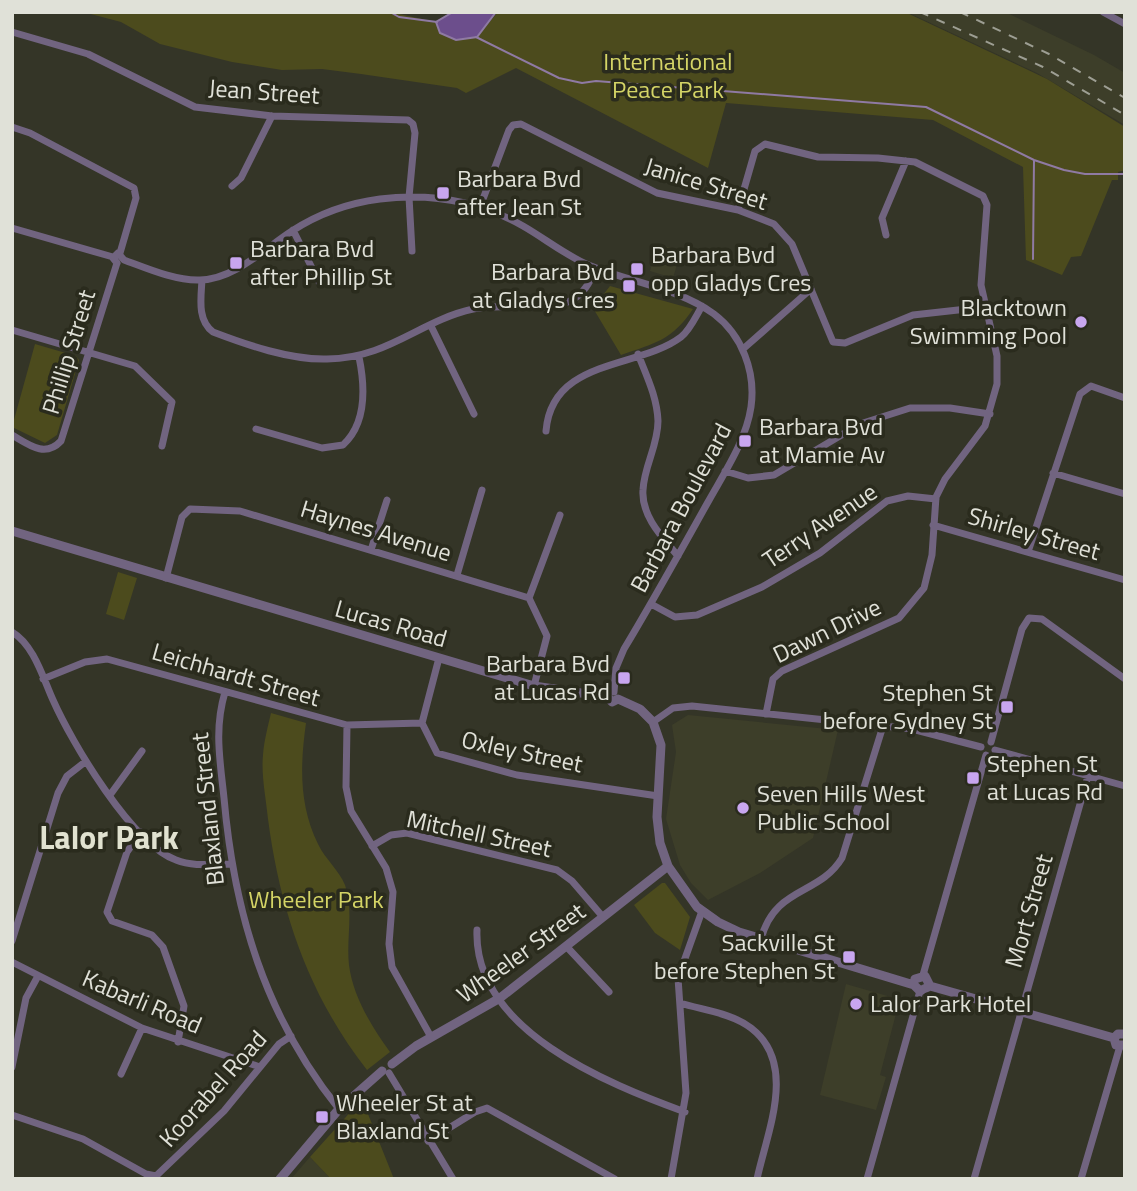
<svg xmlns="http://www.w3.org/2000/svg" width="1137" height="1191" font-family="'Titillium Web',sans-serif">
<rect width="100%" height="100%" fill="#343527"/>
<path fill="#3d3e29" d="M907 12H1005L1094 55 1125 73V125L1037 73Z
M658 244 681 251 673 278 650 271Z
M688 715 838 730 813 838 760 873 708 900 691 883 680 865 666 819 676 752 672 725Z
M846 984 891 997 898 1006 880 1075 886 1077 876 1110 820 1095Z
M310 1157 331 1179H291Z"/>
<path fill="#4c4b1d" d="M83 12H390L436 22 477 37 498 12H905L1047 79 1125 127V170L1118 172V180H1112L1081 256 1071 257 1062 275 1026 260 1023 167 933 120 726 103 708 168 516 68 466 93 457 88 361 74 322 69 282 70 232 62 160 44 121 22Z
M610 286 693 309C672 340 656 343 621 355L593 308Z
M35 344 76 356 79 360 57 435 45 443 12 427Z
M118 572 137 578 124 620 106 614Z
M271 713 306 723C300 766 299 805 318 844 325 859 339 870 345 885 354 910 346 939 349 965 353 997 372 1027 390 1052L367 1070C309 996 280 911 268 819 266 798 261 775 263 755 264 741 268 726 271 713Z
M662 883H665L690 917 680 950 655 933 634 905Z
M362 1099 394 1179H331L310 1157Z"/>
<path fill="#6c4e8c" stroke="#8f7aa3" stroke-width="2" d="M453 12H496L477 37 456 40 440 33 436 22Z"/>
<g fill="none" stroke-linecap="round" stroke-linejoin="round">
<path stroke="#8f7aa3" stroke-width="2" d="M390 12 399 17 437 22
M476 37 559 78 582 83 596 81 926 107 1034 160 1064 170 1085 174H1125
M1033 259 1034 160"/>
<path stroke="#716480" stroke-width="7" d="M1103 12 1125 24
M12 32 88 54 195 107 272 116 408 120 413 124 415 133 409 197 412 251
M12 127 30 133 134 188 136 198 120 253
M232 186 241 178 272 116
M480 207 509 130 513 125 521 124 657 193 738 210 774 224 792 244 833 342 845 343 913 315 985 307
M738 210 755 151 765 144 818 157 878 158 915 162 983 196 987 205 981 285 997 356V384L985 426 945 479 936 497 932 555 924 588 899 618 782 671 773 679 766 714
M12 228 113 257
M293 230 319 282
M886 235 882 218 906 161
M117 263 113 258 118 253 124 260C146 268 175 281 200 280 235 279 264 249 292 231 318 214 349 203 380 199 430 193 479 201 523 226 544 238 564 254 586 264 627 282 677 287 714 314 742 335 756 372 751 407 746 441 724 473 708 502 680 552 653 601 624 649L616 668 614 692
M202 280C201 298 197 320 213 332 247 345 290 360 327 359 389 358 419 321 473 309 504 302 541 314 570 301 584 294 590 282 596 268
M431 326 474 414
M12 330 135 366 172 402 162 446
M743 349 811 289
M638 354C647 377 657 397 658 421 658 446 644 466 643 490 641 516 663 538 678 556
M256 429 322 448 343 445C367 423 365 386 359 357
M546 431C552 358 639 369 681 337 690 330 696 316 702 306
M12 435C29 445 45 458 61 441L117 263
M725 471 748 478 774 475 860 424 910 408H950L990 414
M1053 473 1125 494
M933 525 1125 580
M371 550 387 500
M1028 552 1080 394 1091 386 1125 398
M457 575 482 490
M166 578 182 517 190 509 240 511 529 598 547 636 534 686
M529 598 560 515
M651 604 675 617 697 615 762 587 820 553 887 501 908 496 936 499
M12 632C34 645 43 678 53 700 72 743 132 844 176 860 193 867 213 864 230 864
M439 658 422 723 437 753 517 775 658 796
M43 679 85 662 107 659 347 725 422 723
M225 692C214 729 220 760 224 798 234 912 265 1017 339 1109
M653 722 673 708 692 706 912 729 981 747
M347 725 346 787 351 811 386 868 393 892 389 944 392 967 431 1037
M991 742 1022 629 1029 618 1042 619 1125 679
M995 750 1125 786
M110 795 142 751
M141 832 127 852 107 912 112 921 152 935 163 947 184 1006 178 1042
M372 846 391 835 407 833 557 870 572 881 603 917
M477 930C473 1030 608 1084 685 1112
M761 939C775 886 819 896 842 858L883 726
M12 941 58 793 67 776 85 762
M566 946 609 992
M12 962 142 1028 260 1067
M923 975 986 755
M680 1003C702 1010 732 1013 751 1028 798 1064 767 1132 757 1179
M12 1067 26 998 38 976
M389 1073 453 1179
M121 1074 142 1028
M12 1115 83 1139 146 1174 156 1176 224 1111 279 1044 291 1036
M428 1141 475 1112 487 1108 615 1179
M671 1179 686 1093 678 978 702 911
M867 1179 920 991
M974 1179 1088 776
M1081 1179 1120 1046"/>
<path stroke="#716480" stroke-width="9" d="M12 531 534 686 608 697 612 702 618 699 640 709 653 722 661 745 657 817 660 843 668 866 697 907 718 922 739 932 914 985 920 991 930 986
M915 979 925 976 930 986
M930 986 1114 1038
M1114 1038 1116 1045H1125
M1114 1038 1118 1034H1125
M392 1064 416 1046 500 998 668 866
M280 1179 339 1109 382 1071"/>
<path stroke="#9d9e93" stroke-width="2" stroke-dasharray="9 9" stroke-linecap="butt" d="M920 12 1043 67 1125 115
M960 12 1049 54 1125 98"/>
</g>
<g fill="#c8a6ef" stroke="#2a2b1d" stroke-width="2.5">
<rect x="436" y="186" width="14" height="14" rx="3.5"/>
<rect x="229" y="256" width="14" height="14" rx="3.5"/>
<rect x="630" y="262" width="14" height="14" rx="3.5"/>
<rect x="622" y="279" width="14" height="14" rx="3.5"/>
<circle cx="1081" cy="322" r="7"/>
<rect x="738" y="434" width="14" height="14" rx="3.5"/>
<rect x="617" y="671" width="14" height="14" rx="3.5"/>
<rect x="1000" y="700" width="14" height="14" rx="3.5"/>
<rect x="966" y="771" width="14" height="14" rx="3.5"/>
<circle cx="743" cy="808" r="7"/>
<rect x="842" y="950" width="14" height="14" rx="3.5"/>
<circle cx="856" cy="1004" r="7"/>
<rect x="315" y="1110" width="14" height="14" rx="3.5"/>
</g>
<g text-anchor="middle" stroke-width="7" stroke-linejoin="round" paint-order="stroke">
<g font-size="24" fill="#d4d466" stroke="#2a2b1d">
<text x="668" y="70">International<tspan x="668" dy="28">Peace Park</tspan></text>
<text x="316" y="908">Wheeler Park</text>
</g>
<g font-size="24" fill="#e0e1d8" stroke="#2a2b1d">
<text transform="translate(264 92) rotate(4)" y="8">Jean Street</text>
<text transform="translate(706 184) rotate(17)" y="8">Janice Street</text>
<text transform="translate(69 352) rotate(-73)" y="8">Phillip Street</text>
<text transform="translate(681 508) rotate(-62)" y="8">Barbara Boulevard</text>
<text transform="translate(820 526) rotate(-34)" y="8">Terry Avenue</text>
<text transform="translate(376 531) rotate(17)" y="8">Haynes Avenue</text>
<text transform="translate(1034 534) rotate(16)" y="8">Shirley Street</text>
<text transform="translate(391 624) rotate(16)" y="8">Lucas Road</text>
<text transform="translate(827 631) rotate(-26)" y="8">Dawn Drive</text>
<text transform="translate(236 675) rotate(16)" y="8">Leichhardt Street</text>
<text transform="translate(522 752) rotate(12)" y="8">Oxley Street</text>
<text transform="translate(208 809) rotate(-96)" y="8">Blaxland Street</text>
<text transform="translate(479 834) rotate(12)" y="8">Mitchell Street</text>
<text transform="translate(1029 911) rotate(-74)" y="8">Mort Street</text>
<text transform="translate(521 953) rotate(-36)" y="8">Wheeler Street</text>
<text transform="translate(142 1002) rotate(23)" y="8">Kabarli Road</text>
<text transform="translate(213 1089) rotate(-48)" y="8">Koorabel Road</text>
</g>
<g font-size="24" fill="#e0e1d8" stroke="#2a2b1d" text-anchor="start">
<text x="457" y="187">Barbara Bvd<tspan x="457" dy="28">after Jean St</tspan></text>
<text x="250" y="257">Barbara Bvd<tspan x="250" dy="28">after Phillip St</tspan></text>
<text x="651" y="263">Barbara Bvd<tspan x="651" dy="28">opp Gladys Cres</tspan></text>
<text x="615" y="280" text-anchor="end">Barbara Bvd<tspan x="615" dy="28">at Gladys Cres</tspan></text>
<text x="1067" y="316" text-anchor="end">Blacktown<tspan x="1067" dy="28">Swimming Pool</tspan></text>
<text x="759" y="435">Barbara Bvd<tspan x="759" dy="28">at Mamie Av</tspan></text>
<text x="610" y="672" text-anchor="end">Barbara Bvd<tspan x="610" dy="28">at Lucas Rd</tspan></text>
<text x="993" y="701" text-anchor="end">Stephen St<tspan x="993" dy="28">before Sydney St</tspan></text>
<text x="987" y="772">Stephen St<tspan x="987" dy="28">at Lucas Rd</tspan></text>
<text x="757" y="802">Seven Hills West<tspan x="757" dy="28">Public School</tspan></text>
<text x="835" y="951" text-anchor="end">Sackville St<tspan x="835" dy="28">before Stephen St</tspan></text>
<text x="870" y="1012">Lalor Park Hotel</text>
<text x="336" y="1111">Wheeler St at<tspan x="336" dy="28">Blaxland St</tspan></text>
</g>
<g font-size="32" font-weight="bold" fill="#e1e2d0" stroke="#2a2b1d">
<text x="109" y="849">Lalor Park</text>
</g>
</g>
<rect width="1137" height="1191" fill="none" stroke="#e0e1d8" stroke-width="28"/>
</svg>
